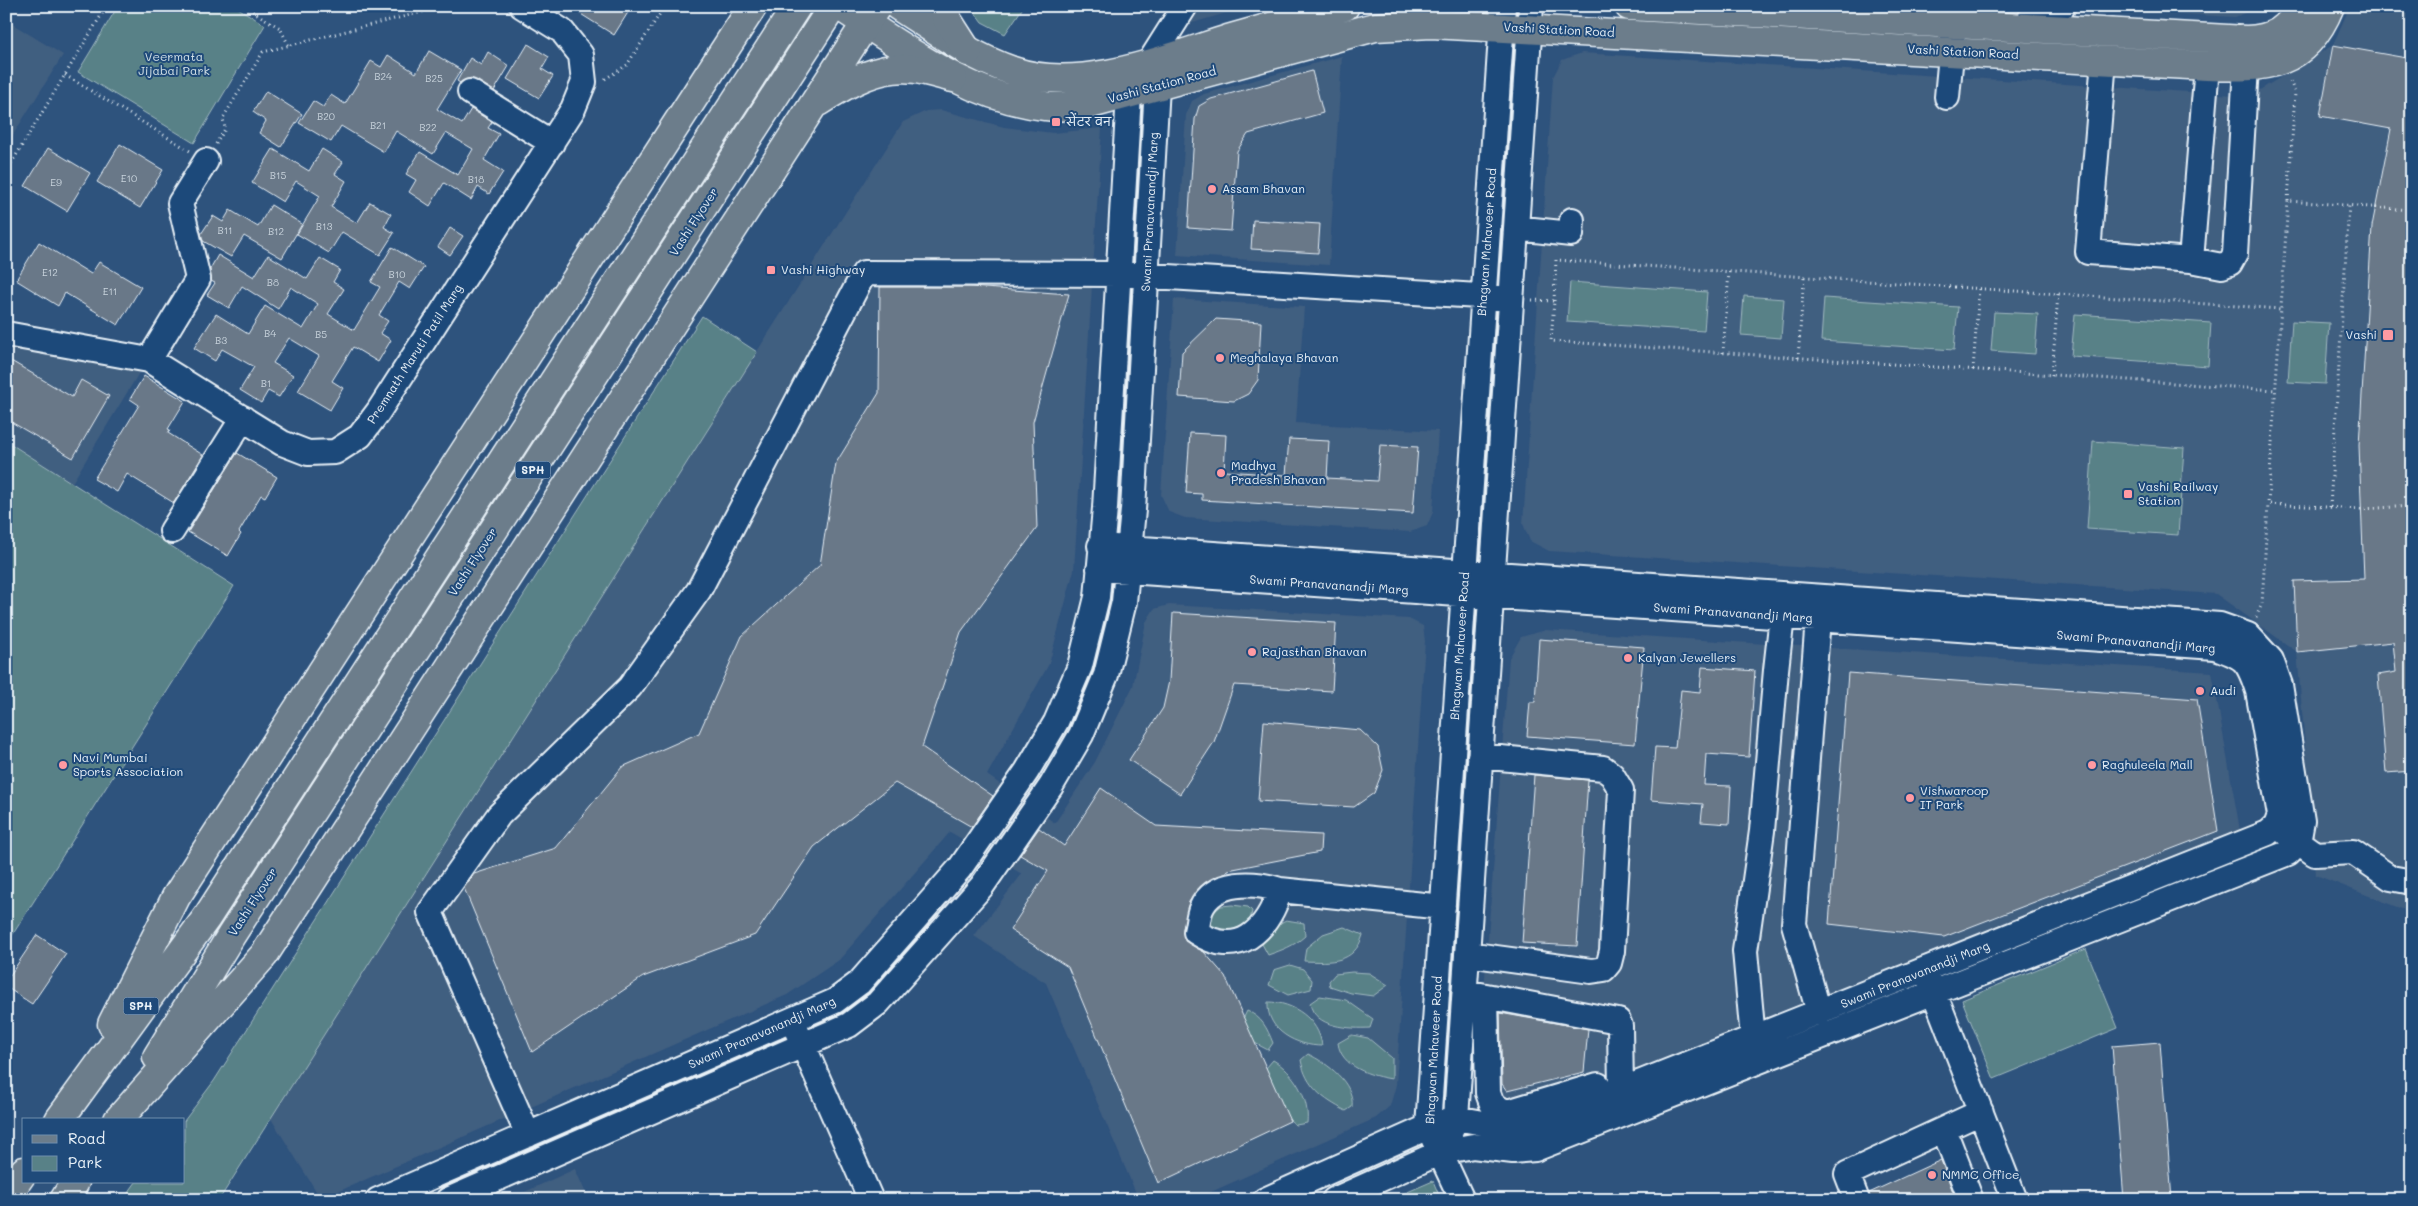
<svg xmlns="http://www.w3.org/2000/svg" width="2418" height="1206" font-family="Mali,'Playpen Sans Deva',sans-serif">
<rect width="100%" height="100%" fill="#2e537d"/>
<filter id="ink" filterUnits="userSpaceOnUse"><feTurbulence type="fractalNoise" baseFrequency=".02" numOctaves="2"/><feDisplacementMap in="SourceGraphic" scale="10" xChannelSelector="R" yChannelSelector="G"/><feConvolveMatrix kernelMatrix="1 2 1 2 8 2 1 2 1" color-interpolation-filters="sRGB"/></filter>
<g filter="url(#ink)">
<path fill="#405e80" d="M1195 6H1250L1182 26Z
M2037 6H2262L2235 17Z
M2350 6H2412V913L2316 875 2297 652 2216 594 1549 551 1530 541 1523 524 1553 77 1562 60 1582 53 2250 96 2333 45Z
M6 20 63 55 6 146Z
M1342 56 1329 265 1177 255 1186 115 1192 101 1204 94Z
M941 110 1004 127 1053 133 1102 128 1074 570 1049 664 987 775 1055 823 1095 762 1133 686 1146 622 1154 609 1169 605 1409 619 1423 626 1425 641 1396 1085 1390 1106 1376 1118 1193 1200H1139L1046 983 974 936 1022 874 950 832 839 960 787 995 321 1199 270 1117 903 122 926 111Z
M1174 299 1304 307 1296 423 1438 431 1433 512 1427 526 1410 532 1185 518 1169 512 1161 495Z
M6 343 142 368 72 483 6 441Z
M1546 630 2212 672 2240 830 1533 1110 1501 1107 1477 1084 1509 658 1521 637Z
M575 1169 589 1200H507Z"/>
<path fill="#588187" stroke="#a0b9c0" d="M118 6H235L265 25 194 143 78 72Z
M970 6H1024L1005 34 982 22Z
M1570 282 1707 292 1704 331 1567 322Z
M1744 296 1784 299 1781 338 1741 335Z
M1824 298 1958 307 1954 350 1821 341Z
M1994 312 2038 314 2035 354 1991 351Z
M2075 314 2211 323 2208 366 2071 356Z
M702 316 757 352 219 1200H123L136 1182H184V1121L214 1081Z
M2292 321 2329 323 2325 384 2288 382Z
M6 441 234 586 6 945Z
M2093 441 2184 448 2178 535 2087 529Z
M1232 905 1248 907 1252 911 1250 921 1239 932 1203 930V921L1221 906Z
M1286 920 1304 923 1305 936C1294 946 1282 950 1268 955L1262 944 1271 928Z
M1344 927 1363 935C1354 964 1331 962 1304 961L1306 948 1323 934Z
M2086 949 2118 1028 1994 1079 1962 1000Z
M1290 965 1303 969 1312 980 1311 989 1288 995 1269 985 1274 970Z
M1352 972 1369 973 1388 985 1373 996 1351 993 1330 986 1329 981 1335 974Z
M1320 996 1346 1000 1373 1019 1370 1028C1350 1029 1314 1028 1310 1003Z
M1268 1002C1293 1002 1319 1019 1322 1046 1297 1046 1266 1031 1268 1002Z
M1247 1011C1262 1017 1267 1028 1273 1043L1268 1050 1249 1040 1241 1023Z
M1352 1035 1368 1038 1392 1058V1079C1371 1076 1341 1067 1338 1043Z
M1308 1054C1327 1063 1355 1083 1352 1107L1346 1111C1323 1099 1306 1087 1301 1060Z
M1273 1060C1294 1072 1310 1099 1307 1123L1296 1125 1281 1113 1266 1068Z
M1433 1181 1441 1200H1389Z"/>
<path fill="#697888" stroke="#e8f1f8" d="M568 6H632L614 35Z
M528 44 549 57 542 69 553 76 539 98 507 79Z
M2333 45 2412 59V771L2386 773 2378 675 2396 672 2393 642 2297 652 2294 581 2364 579 2359 445 2372 226 2391 129 2320 116Z
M429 51 461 70 437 109 462 124 471 109 492 122 488 128 499 134 484 160 503 172 489 194 478 187 471 200 444 183 430 206 409 192 416 180 406 174 420 152 458 175 473 149 446 133 433 154 396 131 384 152 341 126 331 142 299 123 313 101 323 107 331 95 345 104 371 61 381 67 388 55 416 73Z
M488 52 509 66 494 91 471 78 460 83 457 81 470 58 481 65Z
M1312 71 1323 113 1248 134 1237 151 1231 231 1188 228 1195 119 1199 106 1211 99Z
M266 91 302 114 281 147 259 133 266 121 253 112Z
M120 144 163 170 140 208 97 182Z
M48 148 90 173 67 211 25 186Z
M273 149 309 171 322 149 343 162 335 174 346 181 331 207 357 223 370 202 391 214 384 227 394 233 380 255 342 232 329 253 297 234 320 196 296 181 283 202 252 183Z
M271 205 302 224 282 258 244 236 231 257 203 241 201 234 213 216 223 222 230 210 258 227Z
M1253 220 1320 224 1318 253 1251 249Z
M450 228 463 236 450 255 438 247Z
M39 242 91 274 99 262 141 287 118 325 65 293 58 306 16 280Z
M392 247 424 267 410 289 399 282 379 315 388 321 380 333 391 340 378 362 353 347 332 381 343 388 330 410 298 391 319 356 289 338 273 363 293 375 279 397 268 391 261 403 240 390 254 367 222 349 215 361 194 348 216 314 248 334 265 306 303 329 318 304 291 287 278 309 242 286 229 308 207 295 215 283 211 281 210 269 218 255 254 277 268 255 307 279 320 258 340 270 333 282 344 289 328 314 354 330 380 287 371 282Z
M880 287H970L1069 294 1033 422 1037 528 961 632 922 747 993 796 972 827 895 783 814 847 755 935 643 977 532 1052 464 888 474 874 556 848 622 767 699 733 742 636 820 565 836 463 879 393Z
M1216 319 1261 322 1258 380 1248 394 1234 401 1179 397 1182 352Z
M6 358 72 397 81 380 109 396 73 458 6 419Z
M144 376 185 401 168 429 170 430 168 433 203 455 174 503 127 474 117 492 94 479 139 405 130 399Z
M1190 433 1226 435 1224 471 1286 475 1289 439 1329 441 1327 478 1377 481 1380 445 1418 447 1413 513 1202 500V494L1186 493Z
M237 453 277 477 265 497 261 495 239 532 241 534 228 556 188 532Z
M1173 613 1336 623 1332 691 1234 685 1214 742 1180 794 1129 760 1163 708 1169 681Z
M1539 639 1644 647 1635 744 1527 736 1530 702H1535Z
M1702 667 1755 671 1749 757 1706 754 1704 785 1731 786 1729 824 1701 822 1703 804 1651 800 1655 747 1675 748 1681 690 1700 692Z
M1848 673 2197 699 2218 831 1944 937 1829 924Z
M1264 721 1360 730 1378 747 1383 770 1374 793 1354 807 1258 801Z
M1534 775 1588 780 1577 946 1522 943Z
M1101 788 1156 826 1321 835 1320 852 1228 870 1225 874 1207 882 1196 892 1189 902 1183 929 1185 941 1204 952 1225 976 1290 1121 1158 1183 1068 967 1010 930 1048 871 1020 855 1039 828 1064 846Z
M37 935 66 954 32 1004 6 987V981Z
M1500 1013 1588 1029 1584 1072 1507 1091 1502 1084Z
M2160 1042 2172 1200H2124L2112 1046Z
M1941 1160 1956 1200H1870L1869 1193Z"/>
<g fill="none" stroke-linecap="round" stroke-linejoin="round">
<g stroke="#e8f1f8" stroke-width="28">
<path id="minor" d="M2024 28 2039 6
M2051 29 2063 6
M2104 60 2088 252 2191 260 2207 66
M1149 63 1185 6
M470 92 552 143
M1947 97 1953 33
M1516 228 1571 234 1572 220
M2191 260 2222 266 2230 263 2235 254 2246 67
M6 334 149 360 282 443 308 453 335 452 360 436 378 412 573 109 584 82 581 55 562 31 522 6
M149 360 198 279 180 203 206 161
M172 531 243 418
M1100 546 2220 625 2248 635 2271 660 2280 685 2302 821 2298 843 2288 853 1535 1149 1513 1151 1473 1146 1441 1152 1334 1200
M1099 569 2215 647C2245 657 2248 660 2258 691L2280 815 2276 826 2268 833 1526 1128H1510L1456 1118 1428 1127 1265 1200
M1818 619 1794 924 1819 1013
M2286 833 2315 854 2353 852 2391 878 2412 882
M1280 890C1255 882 1214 879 1201 909 1198 916 1198 925 1196 932 1238 960 1267 931 1280 890L1443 907
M1467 954 1591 971 1604 969 1609 963 1612 951 1621 790 1612 775 1603 768 1480 756
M1928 977 2015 1200
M1470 993 1618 1021 1620 1026 1621 1091
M1486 996 1488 1093 1492 1104 1504 1111H1511L1598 1085
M797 1031 871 1200
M1753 1039 1745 951 1762 831 1776 670 1782 616
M1944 1130 1971 1200
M1450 1132 1456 1118 1531 6
M528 1135 430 912 499 815 630 687 699 590 864 273 1120 274 1511 298
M378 1200 835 1001 859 983 960 868 1027 771 1056 722 1080 666 1097 597 1105 508 1129 94
M448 1200 849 1025 878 1003 982 886 1051 786 1081 735 1106 675 1124 602 1133 510 1157 86
M1462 1200 1428 1127 1503 6
M1857 1200 1847 1174 1981 1112"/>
</g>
<g stroke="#e8f1f8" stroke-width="31">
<path id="major" d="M839 6C902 46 968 98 1045 106 1058 108 1073 106 1087 105L1375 27 1431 24 2207 66C2265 68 2305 68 2330 6
M898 6C935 30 971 57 1013 71 1079 94 1165 59 1228 39 1267 28 1306 17 1345 6
M1629 6 2246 40C2272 39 2289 31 2300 6"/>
</g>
<g stroke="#e8f1f8" stroke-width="31">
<path id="highway" d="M942 6 948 21 968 52
M818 102C847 83 880 64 915 69 928 71 941 75 953 78
M112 1024 176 897 753 6
M157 1057 232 934 833 6
M59 1120 207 917 797 6
M118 1120 264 955 877 6
M6 1197 24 1171
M64 1200 75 1182"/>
</g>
<path stroke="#e8f1f8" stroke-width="3" stroke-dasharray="1 4" stroke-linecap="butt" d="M244 6 280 28 289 46
M65 75 190 151
M605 79 627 65 665 6
M216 144 225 129 223 118 263 52 446 6
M6 172 105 9 104 6
M2288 201 2295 93 2290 81
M2412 210 2288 201 2268 504 2361 509 2412 506
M1532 300 1554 301 1551 341 2276 390
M1554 301 1556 260 2281 309
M1723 353 1729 272
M1798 358 1804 277
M1973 370 1979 289
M2052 375 2058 294
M2330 507 2349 205
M2256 617 2262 604 2268 504"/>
<use href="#minor" stroke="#1f4a7a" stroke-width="24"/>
<use href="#major" stroke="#6c7d8b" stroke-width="28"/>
<use href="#highway" stroke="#6c7d8b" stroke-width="28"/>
</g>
</g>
<g fill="#ff9aa2" stroke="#1f4a7a" stroke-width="2">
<rect x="1051" y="117" width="10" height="10" rx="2.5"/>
<circle cx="1212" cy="189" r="5"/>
<rect x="766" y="265" width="10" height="10" rx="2.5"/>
<rect x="2382" y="329" width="12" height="12" rx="2.5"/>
<circle cx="1220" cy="358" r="5"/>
<circle cx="1221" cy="473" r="5"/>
<rect x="2123" y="489" width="10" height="10" rx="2.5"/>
<circle cx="1252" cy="652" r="5"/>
<circle cx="1628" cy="658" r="5"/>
<circle cx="2200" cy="691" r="5"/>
<circle cx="63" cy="765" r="5"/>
<circle cx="2092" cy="765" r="5"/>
<circle cx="1910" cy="798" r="5"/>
<circle cx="1932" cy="1175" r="5"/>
</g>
<g text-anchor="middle" stroke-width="4" stroke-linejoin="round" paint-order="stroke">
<g font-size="10" fill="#c8d3dc">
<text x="383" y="80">B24</text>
<text x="434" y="82">B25</text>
<text x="326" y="120">B20</text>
<text x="378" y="129">B21</text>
<text x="428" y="131">B22</text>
<text x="278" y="179">B15</text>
<text x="129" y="182">E10</text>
<text x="476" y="183">B18</text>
<text x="56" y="186">E9</text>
<text x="324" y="230">B13</text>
<text x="225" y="234">B11</text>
<text x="276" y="235">B12</text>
<text x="50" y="276">E12</text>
<text x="397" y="278">B10</text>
<text x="273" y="286">B8</text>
<text x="110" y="295">E11</text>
<text x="270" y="337">B4</text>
<text x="321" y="338">B5</text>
<text x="221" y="344">B3</text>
<text x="266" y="387">B1</text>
</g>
<g fill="#1f4a7a" stroke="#acbfd2" stroke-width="1">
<rect x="515.5" y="461.5" width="35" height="17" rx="4"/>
<rect x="123.5" y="997.5" width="35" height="17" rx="4"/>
</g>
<g font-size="11" font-weight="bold" fill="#e8f1f8">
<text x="533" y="474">SPH</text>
<text x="141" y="1010">SPH</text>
</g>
<g font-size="12" fill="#e8f1f8" stroke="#1f4a7a">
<text transform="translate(1559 30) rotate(3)" y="4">Vashi Station Road</text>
<text transform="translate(1963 52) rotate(3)" y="4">Vashi Station Road</text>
<text transform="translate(1162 85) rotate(-15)" y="4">Vashi Station Road</text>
<text transform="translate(1150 212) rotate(-87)" y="4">Swami Pranavanandji Marg</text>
<text transform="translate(694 222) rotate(-57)" y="4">Vashi Flyover</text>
<text transform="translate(1487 242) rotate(-86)" y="4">Bhagwan Mahaveer Road</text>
<text transform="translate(415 354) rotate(-57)" y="4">Premnath Maruti Patil Marg</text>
<text transform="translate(473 562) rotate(-57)" y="4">Vashi Flyover</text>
<text transform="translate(1329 585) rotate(4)" y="4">Swami Pranavanandji Marg</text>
<text transform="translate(1733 613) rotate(4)" y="4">Swami Pranavanandji Marg</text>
<text transform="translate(2136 642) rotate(5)" y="4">Swami Pranavanandji Marg</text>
<text transform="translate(1460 646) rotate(-86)" y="4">Bhagwan Mahaveer Road</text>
<text transform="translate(253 902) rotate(-57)" y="4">Vashi Flyover</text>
<text transform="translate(1915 975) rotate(-22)" y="4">Swami Pranavanandji Marg</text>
<text transform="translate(762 1033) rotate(-24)" y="4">Swami Pranavanandji Marg</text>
<text transform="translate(1434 1050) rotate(-87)" y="4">Bhagwan Mahaveer Road</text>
</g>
<g font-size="12" fill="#d2e0e7" stroke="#1f4a7a">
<text x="174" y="61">Veermata<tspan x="174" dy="14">Jijabai Park</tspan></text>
</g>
<g font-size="12" fill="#e8f1f8" stroke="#1f4a7a" text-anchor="start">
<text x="1066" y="126">सेंटर वन</text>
<text x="1222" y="193">Assam Bhavan</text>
<text x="781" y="274">Vashi Highway</text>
<text x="2377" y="339" text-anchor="end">Vashi</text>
<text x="1230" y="362">Meghalaya Bhavan</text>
<text x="1231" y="470">Madhya<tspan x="1231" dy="14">Pradesh Bhavan</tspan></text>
<text x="2138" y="491">Vashi Railway<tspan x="2138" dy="14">Station</tspan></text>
<text x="1262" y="656">Rajasthan Bhavan</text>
<text x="1638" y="662">Kalyan Jewellers</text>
<text x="2210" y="695">Audi</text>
<text x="73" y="762">Navi Mumbai<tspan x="73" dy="14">Sports Association</tspan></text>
<text x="2102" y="769">Raghuleela Mall</text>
<text x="1920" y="795">Vishwaroop<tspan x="1920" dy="14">IT Park</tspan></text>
<text x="1942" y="1179">NMMC Office</text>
</g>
</g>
<rect width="2418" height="1206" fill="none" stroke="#1f4a7a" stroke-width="25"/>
<rect x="12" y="12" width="2393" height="1181" fill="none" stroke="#e8f1f8" stroke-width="2" filter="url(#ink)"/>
<rect x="22" y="1118" width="162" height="65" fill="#1f4a7a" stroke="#6f8dac"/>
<rect x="32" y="1135" width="25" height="8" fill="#6c7d8b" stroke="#6f8dac"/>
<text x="68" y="1144" font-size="15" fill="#e8f1f8">Road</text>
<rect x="32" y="1156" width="25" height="15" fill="#588187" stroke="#6f8dac"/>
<text x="68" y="1168" font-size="15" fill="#e8f1f8">Park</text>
</svg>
